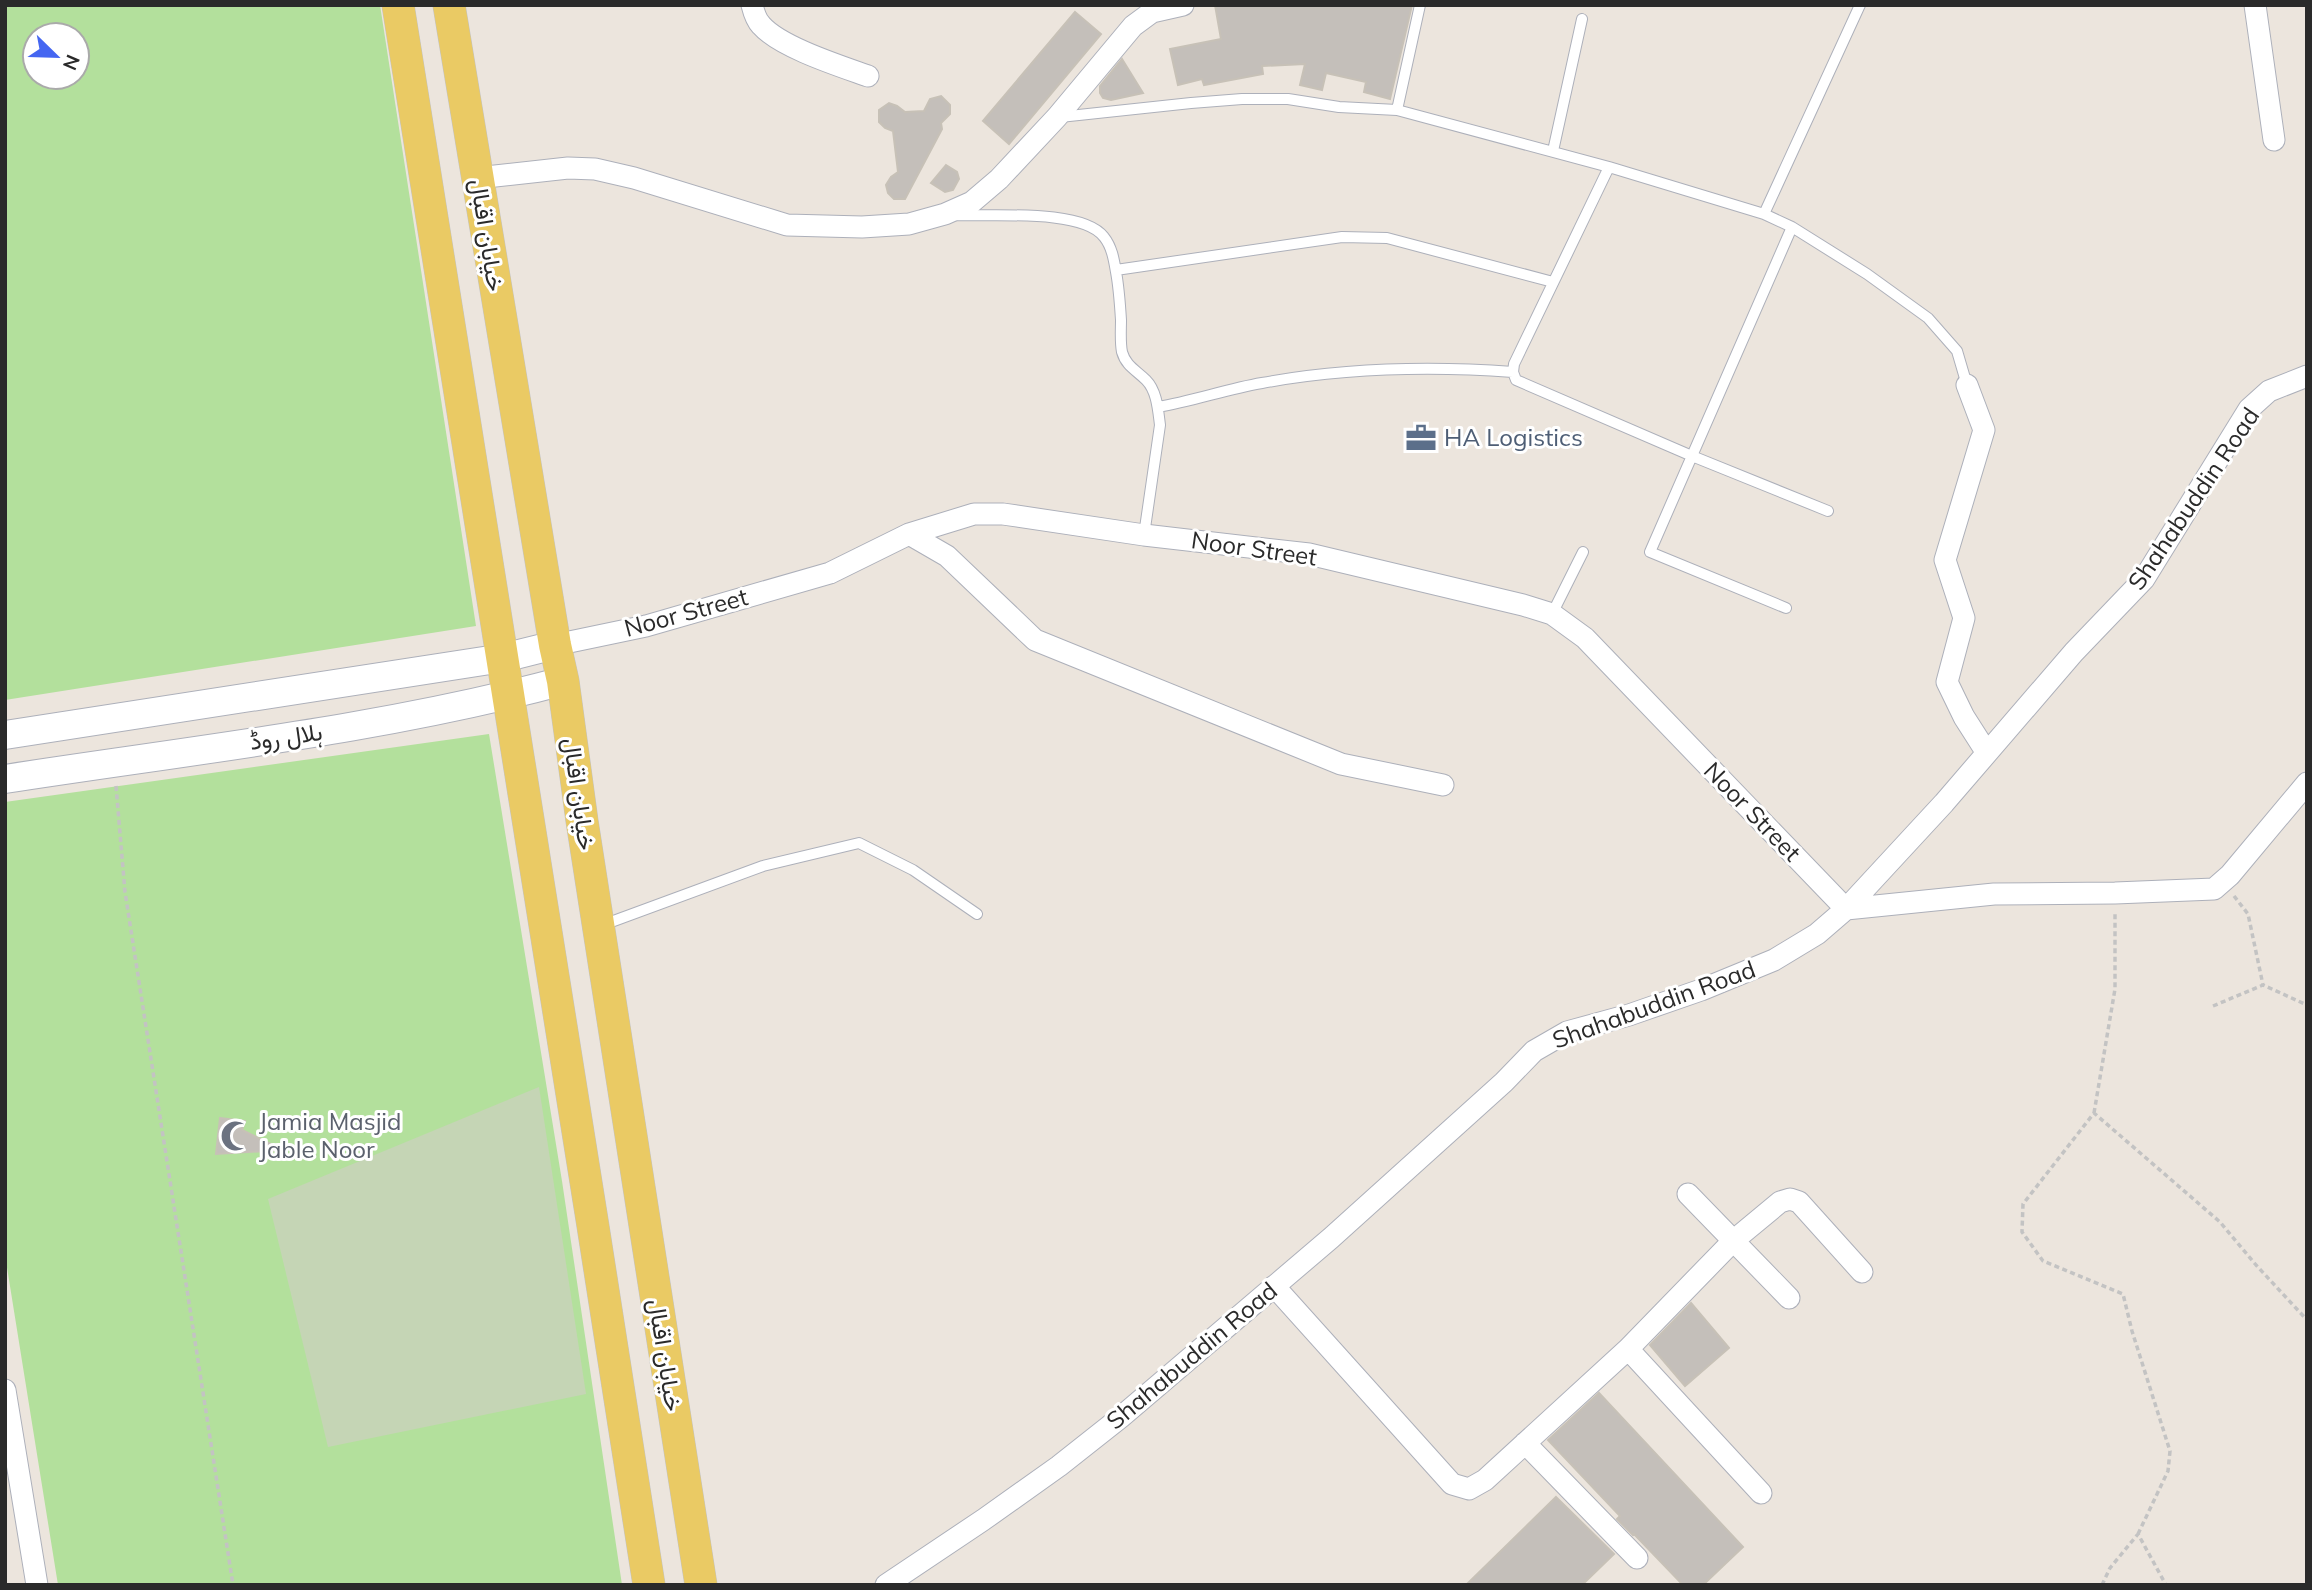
<svg xmlns="http://www.w3.org/2000/svg" width="2312" height="1590" font-family="Mulish,Vazirmatn,sans-serif">
<rect width="100%" height="100%" fill="#ece5dd"/>
<path fill="#b3e09c" fill-rule="evenodd" d="M5 5H380L476 626 5 700ZM35 35H77V77H35Z
M489 734 562 1181 622 1585H58L5 1255V802Z"/>
<path fill="#c5d5b5" d="M539 1087 586 1394 328 1447 268 1199Z"/>
<path fill="#c4bfba" stroke="#c7c1b7" stroke-width="2" d="M1215 5H1412L1390 99 1364 92 1366 82 1326 73 1322 90 1300 85 1305 64 1262 66 1263 74 1204 85 1202 79 1178 85 1170 49 1221 39Z
M1075 12 1101 34 1009 144 983 121Z
M1122 59 1143 93 1111 100 1103 98 1100 93V86Z
M941 96 950 105V114L941 123 942 129 905 199H894L888 193 886 185 891 177 898 172 893 131 885 128 879 122V110L889 103 897 106 905 112 924 111 930 99Z
M946 165 957 172 959 179 953 190 945 192 931 183Z
M220 1118 245 1121 242 1130 283 1150 216 1154Z
M1691 1303 1729 1348 1685 1386 1650 1345Z
M1599 1393 1743 1547 1703 1585H1683L1634 1534 1633 1535 1617 1519 1620 1516 1548 1440Z
M1556 1497 1614 1554 1582 1585H1466Z"/>
<g fill="none" stroke-linecap="round" stroke-linejoin="round">
<g stroke="#adb0ba" stroke-width="12">
<path id="lane" d="M1397 110 1420 5
M1060 117 1191 103 1242 99H1288L1339 107 1397 110 1609 167 1764 214 1792 227 1867 274 1928 318 1957 351 1967 385
M1553 151 1582 19
M1609 167 1514 364 1513 372 1516 380 1692 456 1828 511
M1764 214 1860 5
M955 215C990 217 1082 208 1104 237 1112 247 1114 260 1116 272 1119 288 1120 304 1121 320 1121 330 1120 342 1122 352 1126 366 1136 370 1146 380 1157 391 1158 410 1160 425L1144 535
M1116 270 1342 237 1387 238 1553 282
M1158 407C1193 401 1227 389 1262 383 1344 368 1430 366 1513 372
M1786 608 1650 552 1792 227
M1552 614 1583 552
M600 926 763 866 859 843 913 870 977 914"/>
</g>
<g stroke="#adb0ba" stroke-width="23">
<path id="street" d="M752 5C754 13 756 20 761 25 780 47 840 66 868 76
M2255 5 2274 140
M477 178 568 168 595 169 634 178 787 225 862 227 909 224 945 214 972 202 999 179 1057 117 1133 26 1152 12 1183 5
M1967 385 1984 430 1945 560 1964 618 1947 682 1964 717 1987 753
M909 534 947 556 1035 640 1341 764 1443 785
M555 645 646 626 830 573 909 534 974 514H1003L1144 535 1309 554 1523 605 1552 614 1585 638 1846 909 1994 894 2115 893 2214 889 2230 875 2307 783
M1688 1194 1789 1298
M1274 1286 1452 1484 1469 1489 1485 1480 1628 1349 1733 1241 1780 1202 1790 1199 1799 1202 1862 1272
M1628 1349 1761 1493
M5 1390 37 1585
M1525 1443 1637 1558
M886 1585 983 1520 1059 1466 1121 1417 1331 1238 1504 1082 1534 1051 1567 1032 1629 1015 1701 990 1774 960 1817 934 1846 909 1944 803 2074 652 2144 579 2249 409 2269 391 2307 376"/>
</g>
<g stroke="#adb0ba" stroke-width="30">
<path id="secondary" d="M5 735 503 658 555 645
M5 779C192 750 381 730 563 681"/>
</g>
<g stroke="#c3c3c3" stroke-width="33">
<path id="primary" d="M398 5C484 531 567 1058 649 1585
M449 5 555 645 563 681 582 821 701 1585"/>
</g>
<path stroke="#c3c3c3" stroke-width="3.5" stroke-dasharray="5 3.5" stroke-linecap="butt" d="M116 786 125 892 233 1585
M2234 896 2248 914 2263 985
M2213 1006 2263 985 2307 1005
M2094 1113 2115 989V914
M2138 1534 2168 1471 2170 1451 2132 1331 2123 1294 2043 1261 2022 1232 2023 1204 2094 1113 2220 1222 2256 1265 2307 1320
M2102 1585 2110 1568 2138 1534 2166 1585"/>
<use href="#lane" stroke="#fff" stroke-width="10"/>
<use href="#street" stroke="#fff" stroke-width="21"/>
<use href="#secondary" stroke="#fff" stroke-width="28"/>
<use href="#primary" stroke="#eaca64" stroke-width="32"/>
</g>
<defs>
<g id="office-bare" transform="scale(2.415)"><path d="M-6-3h4V-5.5h4V-3h4V5H-6ZM-1-4.5V-3h2v-1.5ZM-6 0V1H6V0Z" fill="#5c6f8a" stroke="#fff" stroke-width="2.5" paint-order="stroke"/></g>
<g id="mosque-bare" transform="scale(2.415)"><path d="M3.5-4.9A6 6 0 1 0 3.5 4.9A5 5 0 1 1 3.5-4.9Z" fill="#6b7280" stroke="#fff" stroke-width="2.5" paint-order="stroke"/></g>
</defs>
<g fill-rule="evenodd">
<use href="#office-bare" x="1421" y="438"/>
<use href="#mosque-bare" x="236" y="1136"/>
</g>
<g text-anchor="middle" stroke-width="6" stroke-linejoin="round" paint-order="stroke">
<g font-size="24" fill="#2a2a2a" stroke="#fff">
<text transform="translate(487 235) rotate(81)" y="8">خیابان اقبال</text>
<text transform="translate(2194 499) rotate(-56)" y="8">Shahabuddin Road</text>
<text transform="translate(1254 549) rotate(8)" y="8">Noor Street</text>
<text transform="translate(686 613) rotate(-15)" y="8">Noor Street</text>
<text transform="translate(286 737) rotate(-8)" y="8">ہلال روڈ</text>
<text transform="translate(579 794) rotate(82)" y="8">خیابان اقبال</text>
<text transform="translate(1752 812) rotate(46)" y="8">Noor Street</text>
<text transform="translate(1654 1005) rotate(-20)" y="8">Shahabuddin Road</text>
<text transform="translate(665 1355) rotate(81)" y="8">خیابان اقبال</text>
<text transform="translate(1192 1356) rotate(-40)" y="8">Shahabuddin Road</text>
</g>
<g font-size="24" fill="#4e5e75" stroke="#fff" text-anchor="start">
<text x="1444" y="446">HA Logistics</text>
</g>
<g font-size="24" fill="#5b616d" stroke="#fff" text-anchor="start">
<text x="259" y="1130">Jamia Masjid<tspan x="259" dy="28">Jable Noor</tspan></text>
</g>
</g>
<rect width="2312" height="1590" fill="none" stroke="#2a2a2a" stroke-width="14"/>
<g transform="translate(56 56) rotate(113)"><circle r="33" fill="#ffffff" stroke="#aaaaaa" stroke-width="2"/>
<path d="M0-5L12 26L0 18L-12 26Z" fill="#4566f1"/>
<text y="-10" font-size="19" font-weight="bold" text-anchor="middle" fill="#2a2a2a">N</text>
</g>
</svg>
